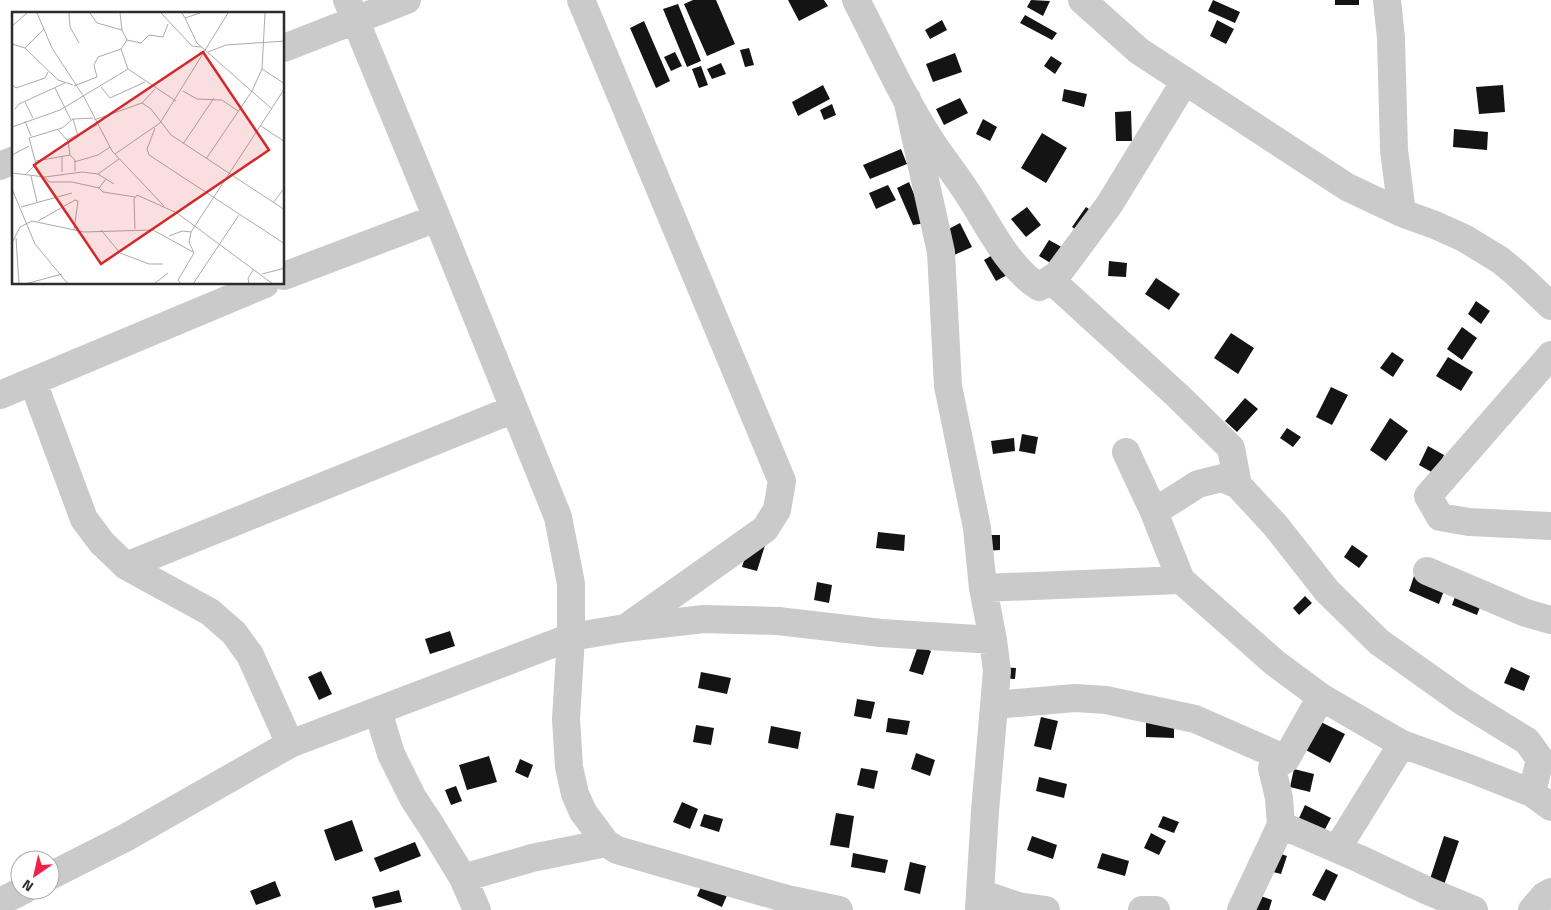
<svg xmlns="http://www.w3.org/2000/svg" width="1551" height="910" font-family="'Titillium Web',sans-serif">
<rect width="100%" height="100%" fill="#fff"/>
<path fill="#141414" d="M693 0H716L735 44 707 56 684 4Z
M788 0H824L828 6 799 21Z
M1031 0 1050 1 1043 16 1027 7Z
M1213 0 1240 12 1235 23 1208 11Z
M1335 0H1359V5H1335Z
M678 4 701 61 687 67 663 9Z
M1025 15 1057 33 1052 40 1020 23Z
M942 20 947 30 930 39 925 30Z
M1217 20 1234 29 1226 44 1210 36Z
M644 21 670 81 656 88 630 28Z
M749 48 754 65 745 67 740 50Z
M675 52 682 66 671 71 664 57Z
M955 53 962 72 933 82 926 64Z
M1051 56 1062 63 1055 74 1044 66Z
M721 63 726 74 712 79 707 69Z
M701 66 708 85 699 88 692 69Z
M823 85 830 99 798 116 792 102Z
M1503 85 1505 112 1479 114 1476 87Z
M1064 89 1087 94 1084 107 1062 101Z
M960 98 968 113 944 125 936 109Z
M832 104 836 115 824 120 820 110Z
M1131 111 1132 141H1116L1115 112Z
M983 119 997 127 990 141 976 134Z
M1454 129 1488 132 1487 150 1453 147Z
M1042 133 1067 148 1046 183 1021 168Z
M901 149 907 164 870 179 863 165Z
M909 182 926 223 913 225 897 188Z
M888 185 896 200 876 209 869 193Z
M1027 207 1041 225 1026 237 1011 219Z
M1086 207 1096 214 1082 234 1072 227Z
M960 223 972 247 952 256 941 233Z
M1049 240 1067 250 1057 267 1039 256Z
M999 251 1011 273 996 281 984 260Z
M1109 261 1127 263 1126 277 1108 276Z
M1156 278 1180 294 1169 310 1145 294Z
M1476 301 1490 311 1481 324 1468 314Z
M1462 327 1477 338 1462 360 1447 349Z
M1231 333 1254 348 1238 374 1214 358Z
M1392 352 1404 360 1393 377 1380 368Z
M1448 357 1473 372 1461 391 1436 376Z
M1331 387 1348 395 1332 425 1316 417Z
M1245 398 1258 409 1237 432 1225 421Z
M1390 418 1408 431 1386 461 1370 450Z
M1287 428 1301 437 1293 447 1280 438Z
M1022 434 1038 437 1035 454 1019 451Z
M1014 438 1015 451 993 454 991 441Z
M1428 446 1444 455 1435 474 1419 465Z
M878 532 905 535 904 551 876 548Z
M984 535H1000V550L984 551Z
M751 538 766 542 757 571 742 567Z
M1352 545 1368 556 1359 568 1344 557Z
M1414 576 1445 588 1439 604 1409 591Z
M817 582 832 585 829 603 814 600Z
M1458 589 1483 599 1477 615 1452 605Z
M1305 596 1312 603 1299 615 1293 608Z
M450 631 455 646 430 654 425 639Z
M918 646 931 651 923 675 909 671Z
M998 667 1016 668 1015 679 997 678Z
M1511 667 1530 676 1524 691 1504 683Z
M321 671 332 694 319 700 308 677Z
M701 672 731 678 727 694 698 688Z
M857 699 875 702 871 719 854 716Z
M1041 717 1058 721 1051 750 1034 746Z
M888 718 910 721 907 735 886 732Z
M1146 720 1174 721V738L1146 737Z
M1319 721 1345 734 1330 763 1304 749Z
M696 725 714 728 711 745 693 742Z
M771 726 801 732 798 749 768 743Z
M916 753 935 760 930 776 911 769Z
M489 756 497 782 467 790 459 765Z
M520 759 533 765 528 778 515 772Z
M861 768 878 771 874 789 857 785Z
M1294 769 1314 774 1310 792 1290 787Z
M1039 777 1067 784 1064 798 1036 791Z
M456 786 462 801 451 805 445 790Z
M682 802 698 809 690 829 673 822Z
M1305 805 1331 818 1324 831 1299 818Z
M836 813 854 816 849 848 830 845Z
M704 814 723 819 719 832 700 826Z
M1163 816 1179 822 1174 833 1158 827Z
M352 820 363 851 335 861 324 830Z
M1151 833 1166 841 1159 855 1144 848Z
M1032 836 1057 845 1053 859 1027 850Z
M1444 836 1459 841 1444 885 1430 879Z
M415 842 421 856 380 872 374 858Z
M1275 852 1287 856 1281 874 1269 871Z
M853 853 888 860 885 873 851 867Z
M1102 853 1129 861 1125 876 1097 868Z
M910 862 926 866 920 894 904 890Z
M1326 869 1338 875 1325 901 1312 895Z
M275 881 281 896 256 905 250 891Z
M703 882 728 893 722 907 697 896Z
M399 890 402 902 375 908 372 897Z
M1258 895 1272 900 1269 910H1256Z"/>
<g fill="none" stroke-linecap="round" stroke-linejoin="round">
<path stroke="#cacaca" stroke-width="28" d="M347 0 437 218 558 517 571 584V637L566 719 569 767 575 794 583 812 606 843 617 850 787 899 839 910
M581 0 782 481 777 510 765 529 627 627
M856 0C881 48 903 99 933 144 945 162 959 179 970 197 990 228 1008 267 1039 287L1057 275 1109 205 1185 81
M1082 0 1139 51 1347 187 1402 213 1435 225 1464 238 1500 260 1517 274 1551 306
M1387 0 1391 38 1394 150 1402 213
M284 48 407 0
M907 99 941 252 948 386 977 528 983 588 993 640 997 671 985 811 979 910
M0 166 14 160
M284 276 437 218
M1051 280 1178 396 1231 448 1238 485
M1551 355 1428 496 1440 517 1469 522 1551 526
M33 382 84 519 102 543 126 566 210 612 234 633 250 655 290 744
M0 395 265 284
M1126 452 1154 512 1181 580 1275 663 1321 697 1402 744 1471 769 1532 793 1551 807
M1154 512 1198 484 1222 478 1238 485 1275 525 1327 591 1379 642 1462 701 1527 741 1540 759 1532 793
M126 566 514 409
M1427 571 1526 613 1551 620
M983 588 1181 580
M994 705 1075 698 1106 700 1195 719 1286 759
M378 711 391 754 413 798 432 827 463 878 477 910
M1281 825 1360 859 1428 891 1474 910
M1337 849 1402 744
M50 876 125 838 290 744 571 637 625 628 704 619 778 621 881 633 993 640
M463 878 532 858 606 843
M980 893 1018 906 1046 910
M0 902 24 890
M1142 910H1156
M1241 910 1281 825 1279 798 1272 768 1286 759 1321 697
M1532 910 1544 896 1551 892"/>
</g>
<g transform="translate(12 12)">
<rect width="272" height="272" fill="#fff"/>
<path fill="none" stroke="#ababab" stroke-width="1" d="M25 1 40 36 72 85 100 139 152 194M57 1 58 15 67 31M78 1 85 11 110 18M149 1 180 34 189 35M170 1 173 6 188 1M173 6 185 31 260 97M0 14 15 1M115 28 129 31 137 23 151 25 156 12M0 32 13 36 46 68 61 73M13 36 32 17M109 37 116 57 164 89M196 40 214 33 273 29M250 57 273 72M0 73 4 76 33 66 36 60M62 74 85 65 82 53 86 45 109 37 115 28 110 18 108 1M89 75 98 86 133 70M43 76 59 108M171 79 185 87 210 88 226 99M13 90 21 106M130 91 139 97 159 123 273 198M3 97 7 92 53 71M61 107 66 124M82 108 130 91 143 77M13 109 19 124M249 114 273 130M0 115 48 98 116 57M143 116 135 137 137 143 273 232M45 117 56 129 58 143 63 148V159M55 128 85 113M171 132 202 86M103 142 148 111 216 1M0 143 17 134M50 144V160M194 147 240 79 250 57 253 1M24 149 58 143M62 150 86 143 98 135M0 161 33 165 70 160 86 162 102 172M14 162 24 152 17 126 50 116 61 107 81 106M86 162 107 147M19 164 25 190M33 165 37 170H60L87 176 94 167M87 176 91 180 123 185M0 177 23 232 56 272M261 191 273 175M9 195 60 181M26 209 63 188 66 189 62 218M123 217 122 187 125 183 165 201 261 272M89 218 108 241 137 252H151M157 224 170 219 179 220M4 226 7 272M0 231 8 215 20 209 72 220 141 218 181 240M250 262 273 256M13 272 50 262M142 272 156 261M169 272 166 268 182 241 177 230 179 220 273 76M181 272 227 203M237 272 236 266 242 257"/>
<path fill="#d62828" fill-opacity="0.15" stroke="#d62828" stroke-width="2.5" d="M191 40 257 138 89 252 22 153Z"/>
<rect width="272" height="272" fill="none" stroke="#2d2d2d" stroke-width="2.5"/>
</g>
<g transform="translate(35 875) rotate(214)"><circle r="24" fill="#ffffff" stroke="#ababab"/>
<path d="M0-4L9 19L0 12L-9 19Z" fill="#f42048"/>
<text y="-8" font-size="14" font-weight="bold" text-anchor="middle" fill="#2d2d2d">N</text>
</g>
</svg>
